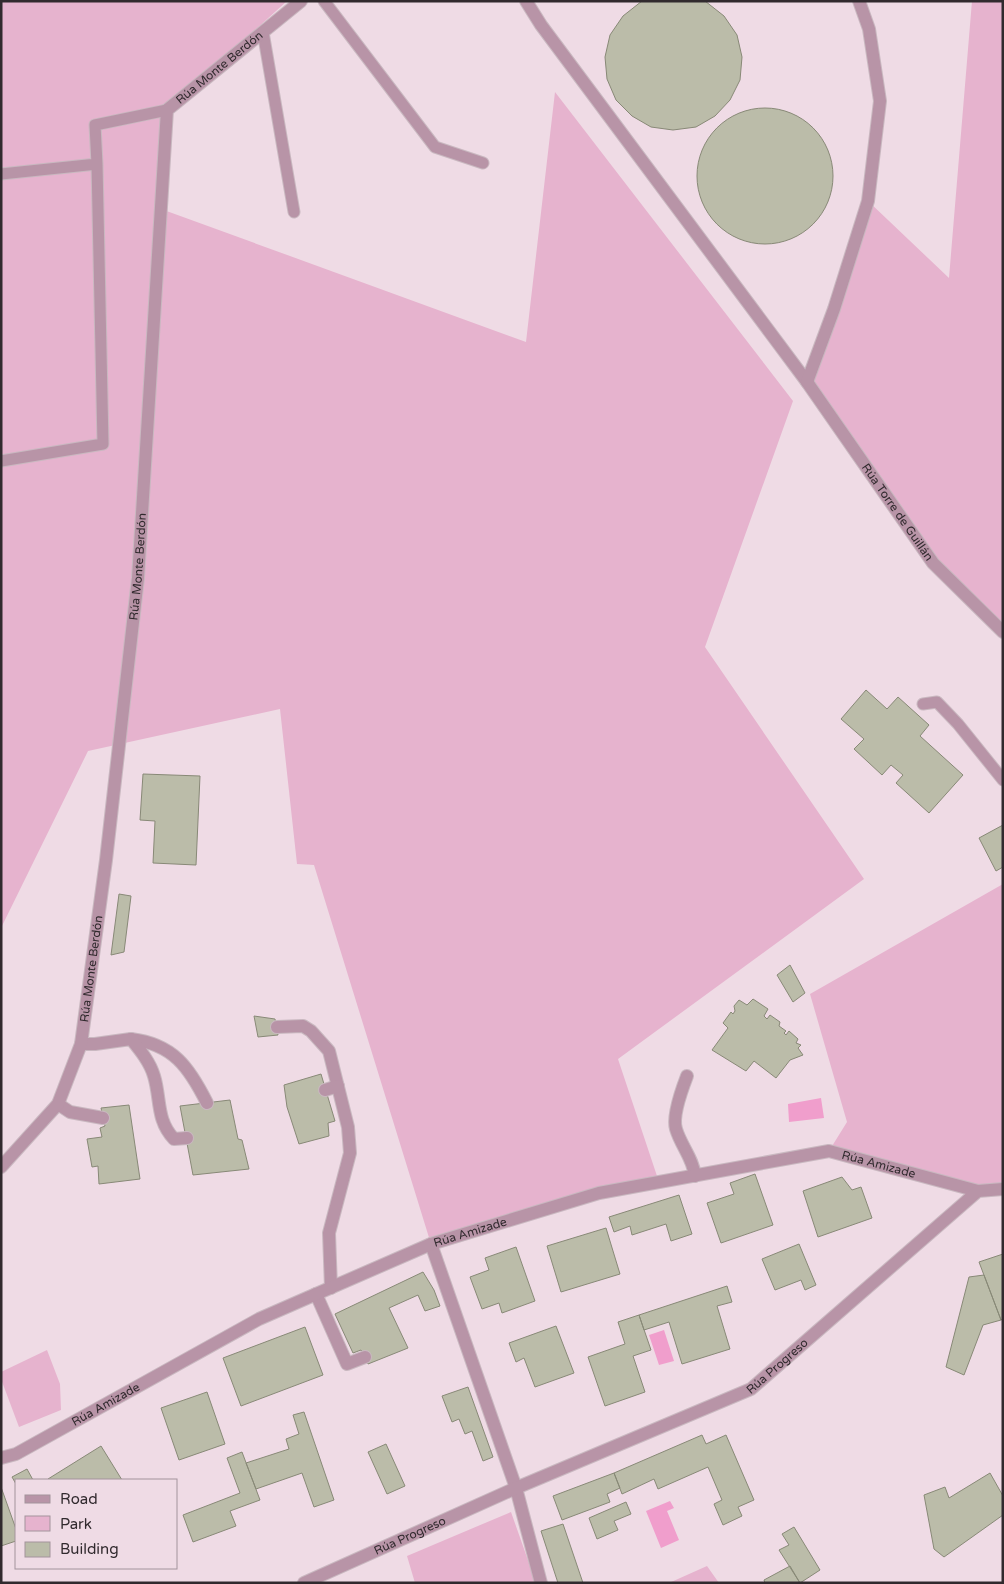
<svg xmlns="http://www.w3.org/2000/svg" width="1004" height="1584" font-family="'Varela Round',sans-serif">
<rect width="100%" height="100%" fill="#efdbe5"/>
<path fill="#e6b3ce" d="M1 1H287L167 110 161 209 526 342 555 92 793 401 705 647 864 879 618 1059 659 1182 431 1244 314 865 297 864 280 709 88 751 1 928Z
M972 1H1003V636L933 563 807 382 868 201 949 278Z
M1003 884V1189L978 1191 829 1151 847 1122 810 994Z
M47 1350 60 1384 61 1410 19 1427 1 1379V1372Z
M511 1512 536 1583H415L407 1556Z
M707 1566 719 1583H669Z"/>
<path fill="#f09ecc" d="M821 1098 824 1118 789 1122 788 1104Z
M664 1330 674 1361 659 1365 649 1335Z
M670 1501 674 1508 667 1511 679 1540 661 1548 646 1511Z"/>
<path fill="#bbbca9" stroke="#888977" d="M705 1 724 16 737 35 742 57 740 80 730 100 715 116 696 127 673 130 651 127 632 116 616 100 607 79 605 57 610 35 623 16 642 1Z
M697 176a68 68 0 1 1 136 0a68 68 0 1 1-136 0Z
M866 690 887 709 898 697 929 725 920 736 963 775 929 813 896 783 903 775 891 765 882 775 854 749 864 739 841 719Z
M143 774 200 776 196 865 153 863 155 821 140 820Z
M1003 825V867L996 871 979 838Z
M119 894 131 896 124 952 111 955Z
M790 965 805 993 793 1002 777 975Z
M753 999 768 1009 764 1016 767 1019 770 1015 780 1022 779 1026 786 1031 784 1033 786 1035 789 1031 798 1039 796 1043 801 1045 798 1048 803 1055 790 1060 776 1078 754 1061 746 1071 712 1050 728 1028 723 1023 731 1012 733 1014 735 1011 734 1006 739 1000 747 1005Z
M254 1016 275 1019 278 1035 258 1037Z
M321 1074 335 1121 328 1123 329 1136 299 1144 287 1107 284 1085Z
M230 1100 238 1139 242 1140 249 1169 193 1175 180 1106Z
M129 1105 140 1179 99 1184 98 1166 92 1167 87 1139 102 1137 100 1128 105 1126 101 1108Z
M755 1174 773 1225 721 1243 707 1203 734 1194 730 1183Z
M842 1177 852 1190 861 1187 872 1218 818 1237 803 1191Z
M679 1195 692 1234 671 1241 666 1224 632 1235 630 1226 614 1232 609 1217Z
M606 1228 620 1274 561 1292 547 1246Z
M799 1244 816 1285 805 1290 801 1280 775 1290 762 1259Z
M516 1247 535 1301 502 1313 499 1303 482 1309 470 1277 489 1270 485 1258Z
M1003 1254V1319L1001 1320 979 1262Z
M423 1272 434 1290 440 1306 425 1311 418 1295 389 1308 408 1348 368 1364 361 1350 353 1353 335 1314Z
M984 1275 1001 1320 983 1325 964 1375 946 1367 969 1277Z
M727 1286 732 1302 717 1306 730 1349 682 1364 669 1322 644 1330 639 1315Z
M639 1315 651 1350 633 1356 645 1392 605 1406 588 1357 625 1344 618 1322Z
M556 1326 574 1373 535 1387 524 1358 516 1362 509 1343Z
M305 1327 323 1375 241 1406 223 1358Z
M468 1387 493 1457 483 1461 472 1431 465 1434 459 1419 452 1422 442 1396Z
M207 1392 225 1444 179 1460 161 1408Z
M304 1412 334 1500 314 1507 302 1473 256 1489 246 1463 289 1449 286 1439 299 1434 293 1415Z
M702 1435 706 1444 726 1435 754 1500 738 1507 742 1516 723 1525 714 1504 722 1500 708 1467 658 1489 654 1479 622 1494 614 1473Z
M386 1444 405 1486 387 1494 368 1452Z
M101 1446 122 1480H49L48 1479Z
M242 1452 260 1500 230 1511 236 1526 193 1542 183 1515 240 1493 227 1458Z
M27 1469 33 1480H16V1484L12 1477Z
M614 1473 620 1488 607 1494 610 1502 562 1520 553 1496Z
M990 1473 1003 1496V1515L944 1557 934 1549 924 1495 945 1487 949 1498Z
M1 1487 16 1529V1541L1 1546Z
M626 1502 631 1514 614 1521 618 1530 597 1539 589 1518Z
M563 1524 583 1583H558L541 1531Z
M794 1527 820 1570 800 1583 779 1550 789 1545 782 1534Z
M790 1566 800 1583H765L764 1580Z"/>
<g fill="none" stroke-linecap="round" stroke-linejoin="round">
<g stroke="#c9b8c0" stroke-width="13">
<path id="service" d="M324 1 435 147 483 163
M263 32 294 212
M97 164 95 125 167 110
M1 174 97 164 103 444 1 461
M923 704 937 702 958 724 1003 780"/>
</g>
<g stroke="#c9b8c0" stroke-width="14">
<g id="minor">
<path id="s1" d="M526 1 541 25 807 382 933 563 1003 632"/>
<path d="M807 382 834 309 868 201 880 101 869 29 859 1"/>
<path d="M277 1027 303 1026 311 1031 329 1051 348 1127 350 1153 329 1233 331 1288"/>
<path d="M131 1039C173 1044 189 1067 207 1103"/>
<path d="M81 1044H95L131 1039C140 1050 150 1062 154 1076 161 1099 156 1120 174 1139L187 1138"/>
<path d="M687 1076C682 1089 672 1116 676 1129 681 1146 693 1158 695 1176"/>
<path d="M325 1090 338 1086"/>
<path d="M58 1104 70 1112 103 1118"/>
<path id="s2" d="M1 1167 58 1104 81 1044 106 860 138 578 167 110 301 1"/>
<path d="M431 1244 516 1488 541 1583"/>
<path d="M316 1294 347 1364 365 1357"/>
<path id="s3" d="M1 1458 16 1454 259 1319 307 1298 431 1244 599 1193 829 1151 978 1191"/>
<path id="s4" d="M304 1583 516 1488 751 1389 978 1191 1003 1189"/>
</g>
</g>
<use href="#service" stroke="#b894a7" stroke-width="11"/>
<use href="#minor" stroke="#b894a7" stroke-width="12"/>
</g>
<g text-anchor="middle" stroke-width="4.5" stroke-linejoin="round" paint-order="stroke">
<g font-size="12" fill="#312a2e" stroke="#efdbe5">
<text dy="4" stroke="none"><textPath href="#s2" startOffset="1155">Rúa Monte Berdón</textPath></text>
<text dy="4" stroke="none"><textPath href="#s1" startOffset="632">Rúa Torre de Guillán</textPath></text>
<text dy="4" stroke="none"><textPath href="#s2" startOffset="630">Rúa Monte Berdón</textPath></text>
<text dy="4" stroke="none"><textPath href="#s2" startOffset="225">Rúa Monte Berdón</textPath></text>
<text dy="4" stroke="none"><textPath href="#s3" startOffset="942">Rúa Amizade</textPath></text>
<text dy="4" stroke="none"><textPath href="#s3" startOffset="522">Rúa Amizade</textPath></text>
<text dy="4" stroke="none"><textPath href="#s4" startOffset="522">Rúa Progreso</textPath></text>
<text dy="4" stroke="none"><textPath href="#s3" startOffset="118">Rúa Amizade</textPath></text>
<text dy="4" stroke="none"><textPath href="#s4" startOffset="116">Rúa Progreso</textPath></text>
</g>
</g>
<rect width="1004" height="1584" fill="none" stroke="#312a2e" stroke-width="5"/>
<rect x="15" y="1479" width="162" height="90" fill="#efdbe5" stroke="#a3949c"/>
<rect x="25" y="1495" width="25" height="8" fill="#b894a7" stroke="#a3949c"/>
<text x="60" y="1504" font-size="15" fill="#312a2e">Road</text>
<rect x="25" y="1516" width="25" height="15" fill="#e6b3ce" stroke="#a3949c"/>
<text x="60" y="1529" font-size="15" fill="#312a2e">Park</text>
<rect x="25" y="1542" width="25" height="15" fill="#bbbca9" stroke="#a3949c"/>
<text x="60" y="1554" font-size="15" fill="#312a2e">Building</text>
</svg>
